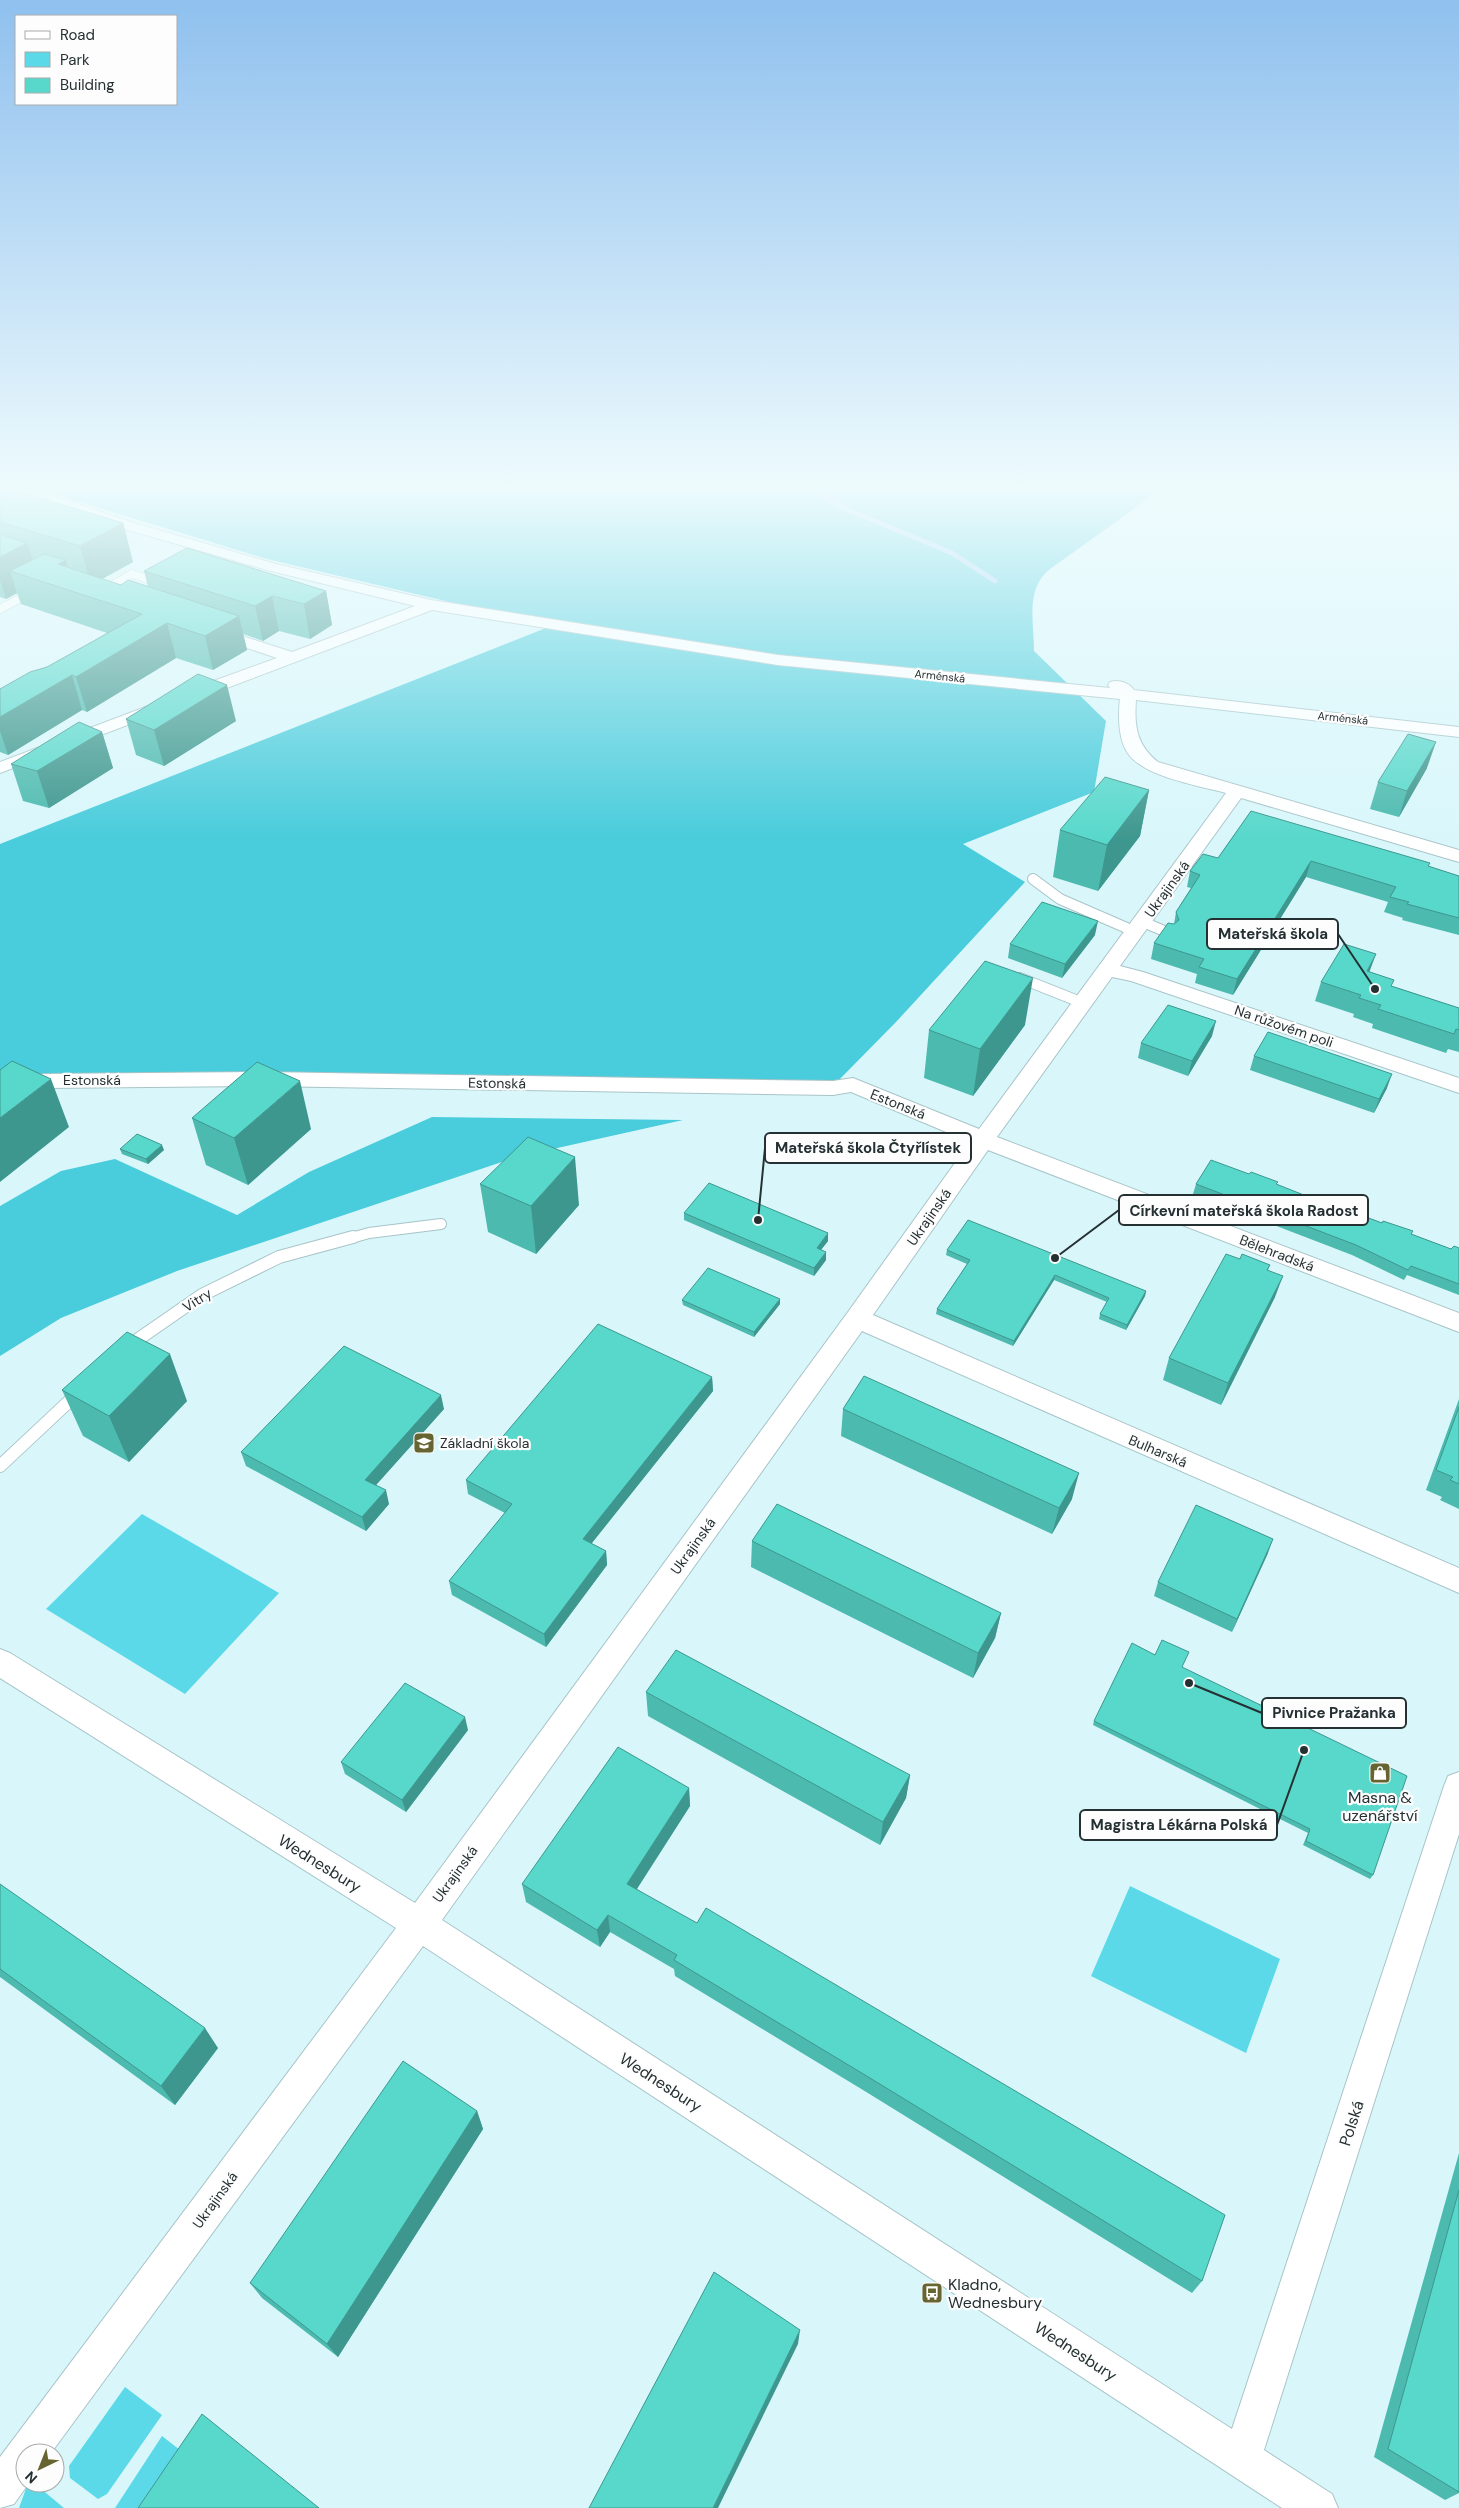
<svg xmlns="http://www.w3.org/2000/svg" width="1459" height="2508" font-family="'DM Sans',sans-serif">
<rect width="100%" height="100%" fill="#d9f7fb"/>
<path fill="#5bd9e9" d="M142 1514 279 1593 185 1694 46 1609Z
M1130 1886 1280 1959 1246 2053 1091 1976Z
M125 2387 162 2415 107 2494 98 2499 70 2478 69 2466Z
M162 2436 180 2450 142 2508H115Z
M28 2483H34L64 2508H19Z"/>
<path fill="#49ccdb" d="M46 489H1162L1050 569C1025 589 1034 622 1034 651L1106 721 1094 792 963 844 1025 882 896 1022 834 1085 0 1079V844L551 626 267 559 70 499Z
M432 1117 683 1120 517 1157 177 1271 61 1318 0 1356V1206L61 1171 115 1159 237 1215 309 1172Z"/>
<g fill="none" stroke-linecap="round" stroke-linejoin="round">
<path stroke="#a9d1f7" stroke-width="5" d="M812 489 841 507 952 553 995 581
M815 489H830"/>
<g stroke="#a8c4c8" stroke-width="9">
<path id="lane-far2" d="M102 591 132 574 160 583
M0 609 32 592"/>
</g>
<g stroke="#a8c4c8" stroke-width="12">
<path id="lane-far1" d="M1033 879 1060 899 1136 932
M1143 922 1169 933
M1020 978 1083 1003
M348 1239 369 1233 441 1224"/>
</g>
<g stroke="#a8c4c8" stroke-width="14">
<path id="lane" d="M127 1347 202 1295 279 1257 353 1237
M0 1466 79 1392"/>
</g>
<g stroke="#a8c4c8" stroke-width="2">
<path id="street" d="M13 489H34L131 522 276 564 431 600 778 655 1110 688 1108 685 1110 682C1119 679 1129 683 1134 690L1459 727V737L1136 700C1134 727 1137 745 1158 762L1459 850V862L1241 798 1120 966 1143 972 1459 1078V1093L1131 981 1112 977 997 1137 1459 1313V1332L988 1150 873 1315 1459 1568V1593L862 1331 442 1920 1232 2429 1444 1786 1448 1776 1459 1772V1834L1264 2450 1332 2494 1338 2508H1282L423 1946 51 2453H25V2483H29L14 2504 0 2508V2457L396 1928 0 1678V1649L10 1653 415 1903 848 1312 970 1142 851 1092 833 1095 264 1086 44 1088 0 1092V1078L44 1074 264 1072 833 1081 853 1078 979 1129 1226 793C1200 786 1146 777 1129 755 1118 741 1118 715 1120 699L778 665 432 610 198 699H186L184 695 186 691 277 658 208 635 206 632 208 629H220L292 652 415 606 267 570 121 528 15 492Z
M156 703 162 704 164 708 162 712 0 773V762Z"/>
</g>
<use href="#lane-far2" stroke="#fff" stroke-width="8"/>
<use href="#lane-far1" stroke="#fff" stroke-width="10"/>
<use href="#lane" stroke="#fff" stroke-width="12"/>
<use href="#street" fill="#fff" fill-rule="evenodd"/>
</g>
<path fill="#4cbaaf" d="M0 489 123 523 133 562 102 579 121 585 148 587 144 571 326 591 332 625 310 639 279 631 263 641 243 634 247 650 213 670 176 658 87 712 82 710 8 755 0 752V689L47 667 107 633 21 604 17 593 6 599 0 597Z
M126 719 236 721 164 766 136 755Z
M102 732 113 768 49 808 23 801 11 764Z
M1427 768 1399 817 1370 809 1378 782Z
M1149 790 1140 836 1098 891 1053 877 1060 830Z
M1251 811 1459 876V935L1402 920 1403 918 1384 912 1388 902 1306 877 1233 995 1195 983 1197 974 1151 959 1154 943 1174 924 1176 912 1191 888 1187 887 1190 871 1218 858Z
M1095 935 1062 978 1008 958 1010 944Z
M1370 972 1392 986 1459 1008V1052L1448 1049 1446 1053 1372 1028 1373 1024 1353 1017 1354 1014 1315 1001 1321 982Z
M1025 1025 973 1096 924 1078 929 1030Z
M1212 1036 1188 1076 1138 1058 1141 1043Z
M1254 1056 1387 1088 1374 1113 1250 1070Z
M192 1118 311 1129 248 1185 206 1165Z
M120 1149 164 1150 148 1164 122 1154Z
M480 1184 579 1205 536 1254 488 1232Z
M1196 1184 1277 1185 1314 1199 1343 1206 1342 1208 1451 1249 1459 1248V1295L1407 1275 1404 1280 1352 1255 1193 1194Z
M684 1213 828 1241 821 1250 826 1260 814 1276 684 1220Z
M947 1250 1146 1291 1145 1296 1126 1330 1099 1319 1100 1314 1107 1302 1054 1280 1013 1346 936 1314 937 1309 967 1264 946 1255Z
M1240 1259 1270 1265 1268 1270 1275 1297 1221 1405 1163 1380 1169 1358Z
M780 1299V1304L754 1337 683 1305 682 1300Z
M712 1377 713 1391 591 1544 606 1551 607 1565 546 1647 452 1595 449 1581 505 1513 468 1494 466 1480Z
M62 1390 187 1401 129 1462 83 1436Z
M1459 1399V1509L1440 1500 1442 1497 1426 1490Z
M444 1409 376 1485 389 1504 366 1531 246 1466 241 1452Z
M843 1409 1072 1499 1052 1534 841 1436Z
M752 1541 1001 1613 995 1638 973 1678 751 1567Z
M1268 1553 1232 1632 1154 1596 1158 1582Z
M1155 1655 1182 1667 1373 1875 1370 1879 1303 1845 1308 1833 1093 1725 1094 1721Z
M646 1692 910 1775 906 1798 880 1845 648 1716Z
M468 1730 406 1812 345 1774 341 1762Z
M689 1788 690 1806 637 1889 1202 2281 1192 2293 863 2090 675 1976 674 1969 610 1932 600 1947 526 1902 522 1884Z
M0 1884 218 2048 175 2105 0 1977Z
M477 2111 483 2129 338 2357 262 2298 250 2283Z
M1459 2153V2493L1445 2500 1374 2457Z"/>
<path fill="#3e978e" d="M123 523 133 562 91 585 80 546Z
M27 543 39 580 10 571 17 593 6 599 0 580V557Z
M66 560 75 592 58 564Z
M326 591 332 625 310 639 304 604Z
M272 596 279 631 263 641 255 606Z
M239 616 247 650 213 670 205 636Z
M167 623 176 658 87 712 76 677Z
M72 675 82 710 8 755 0 731V717Z
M227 685 236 721 164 766 154 730Z
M102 732 113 768 49 808 37 771Z
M1436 742 1427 768 1399 817 1407 791Z
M1149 790 1140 836 1098 891 1107 845Z
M1311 861 1306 877 1233 995 1237 979Z
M1098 921 1095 935 1062 978 1065 964Z
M1376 954 1369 973 1367 971Z
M1033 978 1025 1025 973 1096 980 1049Z
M1216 1021 1212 1036 1188 1076 1192 1061Z
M1392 1074 1387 1088 1374 1113 1379 1099Z
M51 1079 69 1127 0 1182V1118Z
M300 1081 311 1129 248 1185 234 1138Z
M162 1145 164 1150 148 1164 146 1159Z
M575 1157 579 1205 536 1254 531 1206Z
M828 1233V1241L816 1256 817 1248Z
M826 1252V1260L814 1276V1268Z
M1055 1275 1054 1280 1013 1346 1014 1341Z
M1283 1276 1275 1297 1221 1405 1228 1383Z
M1146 1291 1145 1296 1126 1330 1127 1325Z
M780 1299V1304L754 1337V1332Z
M170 1354 187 1401 129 1462 109 1416Z
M712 1377 713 1391 584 1553 583 1539Z
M441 1395 444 1409 368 1494 365 1480Z
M1079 1473 1072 1499 1052 1534 1059 1508Z
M386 1490 389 1504 366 1531 362 1517Z
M1273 1539 1268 1553 1232 1632 1237 1619Z
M606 1551 607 1565 546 1647 544 1634Z
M1001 1613 995 1638 973 1678 978 1653Z
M465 1717 468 1730 406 1812 402 1800Z
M910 1775 906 1798 880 1845 883 1822Z
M689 1788 690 1806 629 1901 627 1884Z
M608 1915 610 1932 600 1947 597 1930Z
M205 2028 218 2048 175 2105 161 2086Z
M477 2111 483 2129 338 2357 327 2344Z
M800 2330 798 2344 718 2508H713Z"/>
<path fill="#58d8cb" stroke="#3e978e" d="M0 489H10L123 523 80 546 0 522Z
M0 534 27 543 0 557Z
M187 548 326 591 304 604 272 596 255 606 144 571Z
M44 554 66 560 58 564 121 585 128 580 239 616 205 636 167 623 76 677 72 675 0 717V689L30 672 47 667 142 614 10 571Z
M198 674 227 685 154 730 126 719Z
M79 722 102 732 37 771 11 764Z
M1408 734 1436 742 1407 791 1378 782Z
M1105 777 1149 790 1107 845 1060 830Z
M1251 811 1430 863 1428 866 1459 876V918L1407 904 1409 902 1390 897 1396 887 1311 861 1237 979 1199 967 1204 959 1154 943 1168 923 1174 924 1179 920 1176 912 1200 875 1190 871 1203 854 1218 858Z
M1042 902 1098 921 1065 964 1010 944Z
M1344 944 1376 954 1367 971 1394 980 1391 986 1459 1008V1030L1456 1029 1454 1034 1378 1009 1381 1005 1359 998 1361 995 1321 982Z
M985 961 1033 978 980 1049 929 1030Z
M1168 1005 1216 1021 1192 1061 1141 1043Z
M1268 1032 1392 1074 1379 1099 1254 1056Z
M12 1061 51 1079 0 1118V1070Z
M257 1062 300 1081 234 1138 192 1118Z
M137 1134 162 1145 146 1159 120 1149Z
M528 1137 575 1157 531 1206 480 1184Z
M1211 1160 1249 1174 1251 1172 1278 1182 1276 1184 1314 1199 1316 1196 1330 1201 1343 1206 1342 1208 1382 1223 1383 1221 1413 1231 1411 1234 1451 1249 1454 1246 1459 1248V1284L1411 1266 1408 1270 1356 1245 1196 1184Z
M709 1183 828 1233 817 1248 826 1252 814 1268 684 1213Z
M968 1220 1146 1291 1127 1325 1100 1314 1109 1298 1055 1275 1014 1341 937 1309 970 1260 947 1250Z
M1226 1254 1240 1259 1242 1254 1270 1265 1267 1270 1283 1276 1228 1383 1169 1358Z
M708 1268 780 1299 754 1332 682 1300Z
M598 1324 712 1377 583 1539 606 1551 544 1634 449 1581 512 1504 466 1480Z
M127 1332 170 1354 109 1416 62 1390Z
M344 1346 441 1395 365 1480 386 1490 362 1517 241 1452Z
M864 1376 1079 1473 1059 1508 843 1409Z
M1459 1407V1484L1450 1480 1453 1477 1436 1470Z
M777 1504 1001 1613 978 1653 752 1541Z
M1196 1505 1273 1539 1237 1619 1158 1582Z
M1162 1640 1189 1652 1182 1667 1407 1776 1373 1875 1306 1841 1310 1829 1094 1721 1132 1643 1155 1655Z
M676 1650 910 1775 883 1822 646 1692Z
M405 1683 465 1717 402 1800 341 1762Z
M618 1747 689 1788 627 1884 697 1923 706 1908 1225 2215 1202 2281 865 2075 674 1960 677 1955 608 1915 597 1930 522 1884Z
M0 1884 205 2028 161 2086 0 1969Z
M403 2061 477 2111 327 2344 250 2283Z
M1459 2190V2492L1388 2449Z
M714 2272 800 2330 713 2508H589Z
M202 2414 319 2508H138Z"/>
<linearGradient id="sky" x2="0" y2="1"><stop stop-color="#8fc0ee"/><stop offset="0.58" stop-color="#eefbfd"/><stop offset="1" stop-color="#eefbfd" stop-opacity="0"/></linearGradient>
<rect width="1459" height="840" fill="url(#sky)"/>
<defs>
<g id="school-square" transform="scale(1.125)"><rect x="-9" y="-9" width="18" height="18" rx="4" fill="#666430" stroke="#fdfdfd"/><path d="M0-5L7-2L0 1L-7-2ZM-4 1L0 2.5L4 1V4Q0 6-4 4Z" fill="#fff"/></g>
<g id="shop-square" transform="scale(1.125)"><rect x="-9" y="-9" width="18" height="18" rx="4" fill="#666430" stroke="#fdfdfd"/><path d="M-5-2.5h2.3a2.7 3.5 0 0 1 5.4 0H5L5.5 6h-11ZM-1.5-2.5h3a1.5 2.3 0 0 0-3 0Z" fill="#fff"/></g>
<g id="bus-square" transform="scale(1.125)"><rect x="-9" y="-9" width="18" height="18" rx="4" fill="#666430" stroke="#fdfdfd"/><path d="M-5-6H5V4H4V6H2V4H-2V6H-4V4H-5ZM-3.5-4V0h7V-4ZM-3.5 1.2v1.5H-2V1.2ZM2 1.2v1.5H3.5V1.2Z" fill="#fff"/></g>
</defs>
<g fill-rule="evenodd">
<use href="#school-square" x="424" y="1443"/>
<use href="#shop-square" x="1380" y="1773"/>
<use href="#bus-square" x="932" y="2293"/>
</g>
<g text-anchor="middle" stroke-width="4.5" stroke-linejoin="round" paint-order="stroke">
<g font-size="11" fill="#253032" stroke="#fdfdfd">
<text transform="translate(940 676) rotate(6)" y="4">Arménská</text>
<text transform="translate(1343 718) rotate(6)" y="4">Arménská</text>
</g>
<g font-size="14" fill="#253032" stroke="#fdfdfd">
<text transform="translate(1167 889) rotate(-54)" y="5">Ukrajinská</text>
<text transform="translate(1284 1026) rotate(19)" y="5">Na růžovém poli</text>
<text x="92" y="1085">Estonská</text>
<text transform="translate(497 1083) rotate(1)" y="5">Estonská</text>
<text transform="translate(898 1104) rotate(22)" y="5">Estonská</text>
<text transform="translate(929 1217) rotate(-55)" y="5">Ukrajinská</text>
<text transform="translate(1277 1253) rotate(21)" y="5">Bělehradská</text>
<text transform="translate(197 1300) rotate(-32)" y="5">Vitry</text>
<text transform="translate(1158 1451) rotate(23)" y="5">Bulharská</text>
<text transform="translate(693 1546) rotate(-54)" y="5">Ukrajinská</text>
<text transform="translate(455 1874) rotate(-54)" y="5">Ukrajinská</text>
<text transform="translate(215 2200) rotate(-54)" y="5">Ukrajinská</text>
</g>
<g font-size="14" fill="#253032" stroke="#fdfdfd" text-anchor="start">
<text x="440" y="1448">Základní škola</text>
</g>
<g font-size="16" fill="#253032" stroke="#fdfdfd">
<text x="1380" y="1803">Masna &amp;<tspan x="1380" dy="18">uzenářství</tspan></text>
<text x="948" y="2290" text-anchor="start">Kladno,<tspan x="948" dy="18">Wednesbury</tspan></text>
</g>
<g font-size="16" fill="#253032" stroke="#fdfdfd">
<text transform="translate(320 1863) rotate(32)" y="6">Wednesbury</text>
<text transform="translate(661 2082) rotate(33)" y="6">Wednesbury</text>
<text transform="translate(1351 2123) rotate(-72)" y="6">Polská</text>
<text transform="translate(1076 2351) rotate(33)" y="6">Wednesbury</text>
</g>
</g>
<path fill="none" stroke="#253032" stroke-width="2" d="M1375 989L1338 934M758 1220L765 1148M1055 1258L1119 1210M1189 1683L1262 1713M1304 1750L1277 1825"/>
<g fill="#253032" stroke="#fdfdfd" stroke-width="2">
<circle cx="1375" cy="989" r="5"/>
<circle cx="758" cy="1220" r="5"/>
<circle cx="1055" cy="1258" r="5"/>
<circle cx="1189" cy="1683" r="5"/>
<circle cx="1304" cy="1750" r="5"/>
</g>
<g fill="#fdfdfd" stroke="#253032" stroke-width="2">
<rect x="1207" y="919" width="131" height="30" rx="5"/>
<rect x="765" y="1133" width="206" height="30" rx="5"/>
<rect x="1119" y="1195" width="249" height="30" rx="5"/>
<rect x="1262" y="1698" width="144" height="30" rx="5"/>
<rect x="1080" y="1810" width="197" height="30" rx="5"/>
</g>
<g font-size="15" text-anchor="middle" font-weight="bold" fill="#253032">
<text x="1273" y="939">Mateřská škola</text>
<text x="868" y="1153">Mateřská škola Čtyřlístek</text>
<text x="1244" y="1216">Církevní mateřská škola Radost</text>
<text x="1334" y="1718">Pivnice Pražanka</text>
<text x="1179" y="1830">Magistra Lékárna Polská</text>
</g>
<rect x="15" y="15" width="162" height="90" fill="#fdfdfd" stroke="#a7abac"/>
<rect x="25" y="31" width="25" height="8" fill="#ffffff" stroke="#a7abac"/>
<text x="60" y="40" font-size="15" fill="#253032">Road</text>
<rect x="25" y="52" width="25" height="15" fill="#5bd9e9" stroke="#a7abac"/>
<text x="60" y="65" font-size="15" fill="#253032">Park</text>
<rect x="25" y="78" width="25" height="15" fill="#58d8cb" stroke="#a7abac"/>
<text x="60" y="90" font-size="15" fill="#253032">Building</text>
<g transform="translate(40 2468) rotate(223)"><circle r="24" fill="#fdfdfd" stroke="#a7abac"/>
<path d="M0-4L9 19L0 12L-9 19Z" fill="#666430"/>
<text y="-8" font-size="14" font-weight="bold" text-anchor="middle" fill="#253032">N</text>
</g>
</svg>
